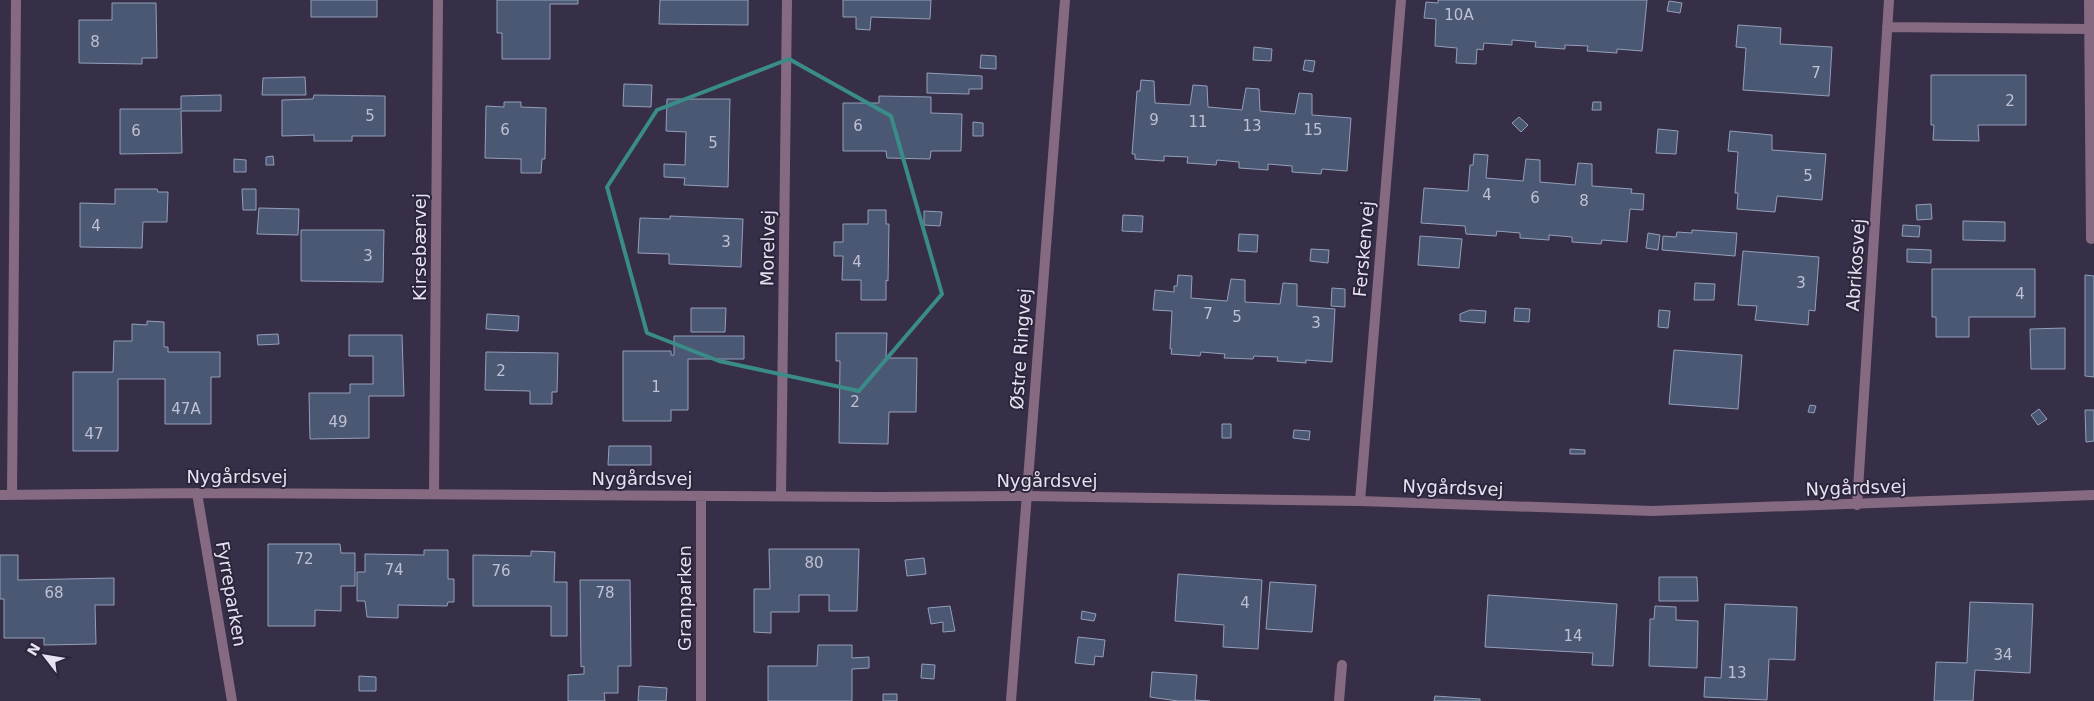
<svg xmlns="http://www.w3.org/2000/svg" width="2094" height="701" font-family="'DejaVu Sans',sans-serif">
<rect width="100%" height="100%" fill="#372f47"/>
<path fill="#4b5873" stroke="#939fba" d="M311 0H377V17H311Z
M497 0H578V4H550V59H502V33H497Z
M660 0H748V25L659 24Z
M843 0H931L930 19 871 17 870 30 856 29V17H843Z
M1438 0H1647L1642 51 1617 49V53L1587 51 1588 46 1565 45V49L1535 47 1536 42 1512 40V45L1484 43 1483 50 1477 49 1476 64 1456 63 1457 48 1435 46 1436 19 1424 18 1426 2 1438 3Z
M1669 1 1682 3 1680 13 1667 11Z
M112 3H156L157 58H142V64L79 63V20H112Z
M1738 25 1781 28 1780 44 1832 47 1829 96 1743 90 1746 48 1736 47Z
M1254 47 1272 49 1271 61 1253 60Z
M981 55 996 56V69L980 68Z
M1305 60 1315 61 1313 72 1303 70Z
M927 73 982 76V89H969V94L927 93Z
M1931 75H2026V125H1978L1979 141 1933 140 1934 125H1931Z
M305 77 306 95H262L263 78Z
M1141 80 1154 81 1155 103 1190 105 1193 85 1207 86 1208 107 1242 110 1246 88 1259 89 1260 111 1295 114 1299 93 1312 94V115L1351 118 1347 171 1322 169 1321 174 1292 172V166L1268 164V170L1239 168V162L1217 160 1216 165 1187 163 1188 157 1164 156V161L1135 159V154H1132L1137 91H1140Z
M624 84 652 85 651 107 623 106Z
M221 95V111H181L182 153 120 154V109H181V96Z
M314 95 385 96V136H352V141H314V135L282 136V100L313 99Z
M879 96 931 97V113L962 114 961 151H931L930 159 887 158 886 151H843V103H879Z
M667 99H730L728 187 684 185 685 178 664 177V164L685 165 686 132 666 131Z
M504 102H521V107L546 108 545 159H542L541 173H521V159L485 158 486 106 504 107Z
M1593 102H1601V110H1592Z
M1519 117 1528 125 1521 132 1512 123Z
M973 122 983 123V136H973Z
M1658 129 1678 131 1676 154 1656 153Z
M1730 131 1772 135V150L1826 154 1822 200 1777 196 1775 212 1737 209 1738 193H1735L1738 152 1728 151Z
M1474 154 1488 155 1486 178 1523 181 1526 159 1540 160V182L1575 185 1578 163 1592 164V186L1632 189 1631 193 1644 194 1643 210 1630 209 1627 242 1602 240 1601 244 1572 242V237L1549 235V240L1520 238V233L1497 231 1496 236 1466 234 1465 226 1421 223 1424 188 1468 191 1470 165H1473Z
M273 156 274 165H266V157Z
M234 159 246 160V172H234Z
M115 189H157L158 192H168L167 222H143L142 248 80 247V203L115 204Z
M242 189H256V210H243Z
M1931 204 1932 219 1917 220 1916 205Z
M259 208 299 209 298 235 257 234Z
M868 210H886V224H889L888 281 886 280V300H861V280H842L843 256H834V242H843V224H868Z
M924 211 942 212 940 226 924 225Z
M1123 215 1143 216 1142 232 1122 231Z
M670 216 743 219 741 267 669 264V254L638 253 640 218 670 219Z
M1963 221 2005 222V241L1963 240Z
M1903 225 1920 226 1919 237 1902 236Z
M301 230H384L383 282 301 281Z
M1692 230 1737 233 1735 256 1662 250 1663 236 1676 237 1677 232 1692 233Z
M1648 233 1660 235 1658 250 1646 248Z
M1239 234 1258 235 1257 252 1238 251Z
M1420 236 1462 239 1459 268 1418 265Z
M1311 249 1329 250 1328 263 1310 261Z
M1907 249 1931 250V263L1907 262Z
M1743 251 1819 257 1815 311 1809 310 1808 325 1755 320 1757 306 1738 305Z
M1932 269H2035V317H1969V337H1936V317H1932Z
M1178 275 1192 276 1191 298 1227 301 1231 279 1245 280V302L1280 304 1283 283 1297 284V306L1335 309 1332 362 1306 360V363L1277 361 1278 357 1254 356 1253 359 1224 358 1225 354 1201 352 1200 356 1171 354 1172 349H1170L1172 311 1153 310 1155 290 1174 292V286H1177Z
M2085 275 2094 276V377L2085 376Z
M1695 283 1715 284 1714 300H1694Z
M1332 288 1345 289V307L1331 306Z
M691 308H726L725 332H691Z
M1515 308 1530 309 1529 322 1514 321Z
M1470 310 1486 311 1485 323 1460 321V314Z
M1659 310 1670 311 1668 328 1658 327Z
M487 314 519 316 518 331 486 329Z
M147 321 164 322V347H168V352H220V377H211V424H165V379H118V451H73V372H113L114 341H132V324L147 325Z
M2065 328V369H2031L2030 329Z
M836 333H887L886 358H917L916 412H889L888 444 839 443 840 361H836Z
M278 334 279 344 258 345 257 335Z
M349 335H402L404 396H369V438L310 439 309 393H350V384H373V356H349Z
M674 336H744V359H688V410H671V421H623V351H671V355H674Z
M1674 350 1742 355 1738 409 1669 404Z
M486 352 558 353 557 392H552V404H530V391L485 390Z
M1810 405 1816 406 1814 413 1808 412Z
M2039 409 2047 419 2038 425 2031 415Z
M2085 410H2094V441L2086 442Z
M1222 424H1231V438H1222Z
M1294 430 1310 431 1309 440 1293 438Z
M609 446H651V465H608Z
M1570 449 1585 450V454H1570Z
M268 544H340L341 553H355V586H341V611L315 610V626H268Z
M769 549H859L857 611H829V595H799V612H771V633L754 632V589H770Z
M424 550H448V579H454V602H448L447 606 398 605V618L367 617 365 601H357V572H365V554L424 555Z
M531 551 555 552 554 582H567V636H551V606H473V555L531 556Z
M0 555H18V580L114 578V605H95L96 644 44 645V638H4V599H0Z
M924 558 926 574 907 576 905 560Z
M1178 574 1262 580 1258 649 1223 647 1224 625 1175 621Z
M1659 577H1697L1698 601H1659Z
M580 580H630L631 666H618V693H604L605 701H568V675L584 674V666L581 667Z
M1270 582 1316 585 1312 632 1266 629Z
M1488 595 1617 604 1613 666 1592 665 1593 653 1485 647Z
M1970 602 2033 604 2030 673 1975 670 1973 701H1934L1936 662 1967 663Z
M1725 604 1797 607 1795 660 1769 659 1767 700 1704 697 1705 677 1721 678Z
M950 606 955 631 943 632V622L931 624 928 608Z
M1655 606 1676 607V620L1698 621 1697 668 1649 666 1650 619H1654Z
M1082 611 1096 614 1094 621 1081 619Z
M1078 637 1105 640 1103 657 1095 656 1094 665 1075 663Z
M818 645H852V658L869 657V668L852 669V701H768V666H817Z
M922 664 935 665 934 679 921 678Z
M1152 672 1197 675 1195 700 1210 701H1178L1150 697Z
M359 676 376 677V691H359Z
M639 686 667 688 666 701H638Z
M883 694H897V701H883Z
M1435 696 1480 699V701H1434Z"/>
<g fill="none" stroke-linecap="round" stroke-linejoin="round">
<path stroke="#866a82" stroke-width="10" d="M2089 0 2091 239
M1887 27 2090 29
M197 493 232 701
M434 494 438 0
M0 495 197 493 882 497 1026 496 1360 501 1652 511 2094 495
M12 495 16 0
M701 496V701
M781 496 787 0
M1360 501 1401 0
M1857 505 1889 0
M1339 701 1342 665"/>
<path stroke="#866a82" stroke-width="10" d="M1011 701 1065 0"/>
</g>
<path fill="none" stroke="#3a8c88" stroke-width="4" stroke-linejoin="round" d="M789 59 891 116 942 294 859 391 719 361 647 333 607 187 657 110Z"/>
<g text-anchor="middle" stroke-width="4" stroke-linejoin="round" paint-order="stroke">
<g font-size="15" fill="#bfc0d2">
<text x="1459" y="20">10A</text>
<text x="95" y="47">8</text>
<text x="1816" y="78">7</text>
<text x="2010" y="106">2</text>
<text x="370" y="121">5</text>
<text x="1154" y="125">9</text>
<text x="1198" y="127">11</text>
<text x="858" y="131">6</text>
<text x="1252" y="131">13</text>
<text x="505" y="135">6</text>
<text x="1313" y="135">15</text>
<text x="136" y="136">6</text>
<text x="713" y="148">5</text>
<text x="1808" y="181">5</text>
<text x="1487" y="200">4</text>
<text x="1535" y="203">6</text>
<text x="1584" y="206">8</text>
<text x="96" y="231">4</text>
<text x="726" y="247">3</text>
<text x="368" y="261">3</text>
<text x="857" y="267">4</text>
<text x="1801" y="288">3</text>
<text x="2020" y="299">4</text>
<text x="1208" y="319">7</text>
<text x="1237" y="322">5</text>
<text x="1316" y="328">3</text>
<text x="501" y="376">2</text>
<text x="656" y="392">1</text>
<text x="855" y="407">2</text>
<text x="186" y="414">47A</text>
<text x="338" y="427">49</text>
<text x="94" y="439">47</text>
<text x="304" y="564">72</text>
<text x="814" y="568">80</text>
<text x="394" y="575">74</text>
<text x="501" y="576">76</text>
<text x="54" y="598">68</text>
<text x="605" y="598">78</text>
<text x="1245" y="608">4</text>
<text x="1573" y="641">14</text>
<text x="2003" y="660">34</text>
<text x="1737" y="678">13</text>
</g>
<g font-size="18" fill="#e6e2f1" stroke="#2d253c">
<text transform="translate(420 247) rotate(-90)" y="6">Kirsebærvej</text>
<text transform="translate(768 248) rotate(-89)" y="6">Morelvej</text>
<text transform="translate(1364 249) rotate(-85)" y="6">Ferskenvej</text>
<text transform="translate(1856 265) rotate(-86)" y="6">Abrikosvej</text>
<text transform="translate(1021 349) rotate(-86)" y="6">Østre Ringvej</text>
<text x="237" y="483">Nygårdsvej</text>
<text x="642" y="485">Nygårdsvej</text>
<text x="1047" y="487">Nygårdsvej</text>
<text transform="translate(1453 488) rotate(2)" y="6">Nygårdsvej</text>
<text transform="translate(1856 488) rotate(-2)" y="6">Nygårdsvej</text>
<text transform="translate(231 594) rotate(80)" y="6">Fyrreparken</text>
<text transform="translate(685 598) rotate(-90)" y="6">Granparken</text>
</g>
</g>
<g transform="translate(45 656) rotate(301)" stroke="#2d253c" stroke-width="4" paint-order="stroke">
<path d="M0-4L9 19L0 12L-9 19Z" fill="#e6e2f1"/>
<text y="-8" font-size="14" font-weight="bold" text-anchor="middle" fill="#e6e2f1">N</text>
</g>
</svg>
